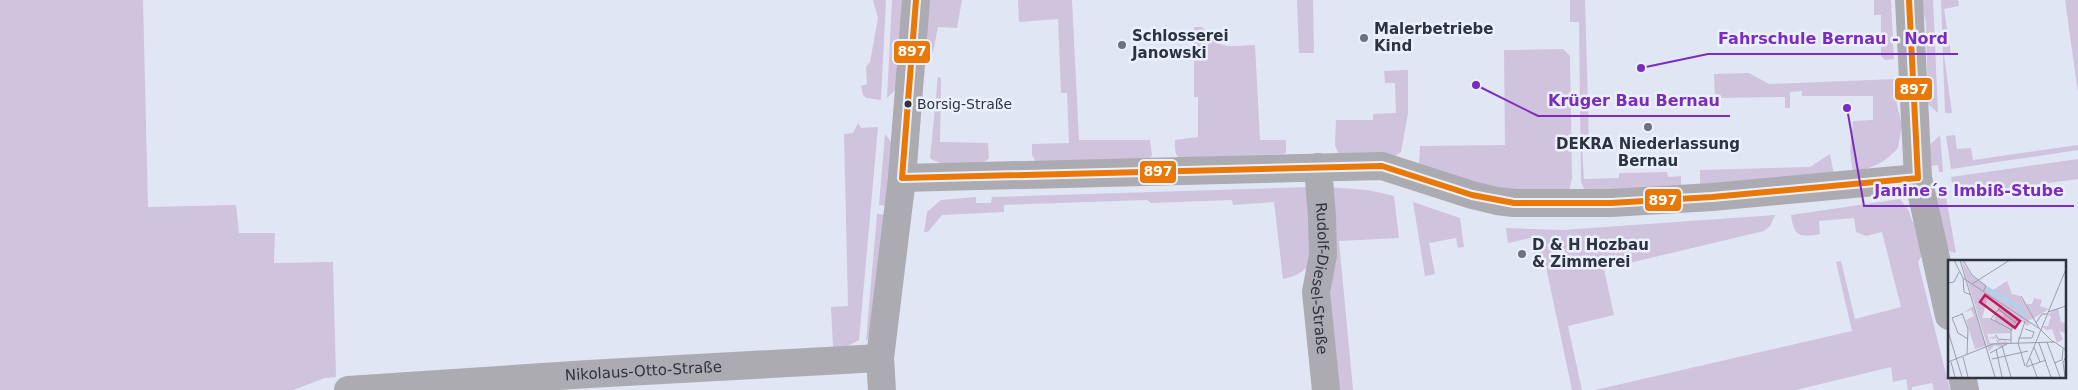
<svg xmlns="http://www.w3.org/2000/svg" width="2078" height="390" font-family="'DejaVu Sans',sans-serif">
<rect width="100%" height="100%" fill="#e1e6f4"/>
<path fill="#d0c3de" d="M0 0H143L148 207 236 205 239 233H275L274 263 333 262 336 377 325 378 293 390H0Z
M873 0H886L881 100 867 98 863 95 861 86 867 84 866 67 870 62 878 18Z
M892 0H906L898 87 887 98Z
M927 0H962L957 28 938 27 933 52 921 48Z
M1018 0H1072L1079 140H1150L1152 155 1149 159 1036 162 1032 155V144L1069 143 1067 93H1061L1058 19 1019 22Z
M1297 0H1313L1314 53H1299Z
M1570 0H1585L1589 139V145L1582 146 1584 179 1619 178V174L1621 173 1667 172 1668 177 1681 176V187L1586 193 1581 182 1579 22H1570Z
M1874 0H1891L1894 59 1885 60 1881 56V15H1874Z
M1921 0H1933L1938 113 1928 104 1926 23Z
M1941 0H1958L1959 6 1944 9 1951 54 1944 55 1952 113H1945Z
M2065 0H2078V93Z
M1194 27H1202C1220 51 1227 46 1255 45L1260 140H1286V152L1284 154 1179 158C1174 153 1175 147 1175 140L1198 137V97H1194Z
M1563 49 1570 56 1572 179 1568 194 1521 193 1475 183 1419 164 1420 146 1505 145 1504 50Z
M1408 70V113L1401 152 1392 158 1339 154 1335 146 1336 120H1373V114L1396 113 1395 83H1385L1384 71Z
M1749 73 1769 84 1895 79 1897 105 1902 125 1898 148C1886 162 1871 169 1853 172L1850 152 1853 121 1873 120V96H1802V91L1790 92V108H1785V97L1715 98 1714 74Z
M938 77 941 78 940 142 988 143 989 158C979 170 941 167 930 158Z
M858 123 861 128 878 127 859 340 846 347H833L831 307 848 306 844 134 853 133Z
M885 134 892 143 888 206 879 205Z
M1940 135 1943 172H1939L1938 165 1931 166 1929 146Z
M1955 135 1957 149 1971 148 1973 160 2078 145V150L1951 169 1946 136Z
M1830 154 1834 175 1700 189V170L1810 167Z
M2078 159V179L1954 196 1951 177Z
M1311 187V262C1303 273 1296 276 1283 279L1274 202 1233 205 1232 200 1151 203 1147 200 1004 205V212L942 215 928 232H924L927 212 941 200 976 197V203H991L992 197Z
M1328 187 1368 190 1394 196 1399 238 1339 241 1353 390H1335L1328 321Z
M1945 191 1956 253 1945 250 1934 193Z
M1900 199 1909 211 1912 221 1918 223 1924 252 1918 262 1950 390H1934L1932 383 1912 387V390H1908L1906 379 1893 382 1891 367 1796 390H1595L1852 331 1836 262 1841 261 1855 319 1901 307 1882 232 1866 236 1856 232 1854 218 1819 221 1820 234C1799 238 1794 236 1791 215Z
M1413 202 1460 218 1464 247 1458 248 1456 238 1429 243 1435 274 1425 276Z
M877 214 887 215 871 334 866 341Z
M1775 215 1770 226 1764 231 1604 269 1614 315 1568 326 1582 390H1572L1546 267 1537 268 1530 238 1508 243 1506 228 1563 230Z"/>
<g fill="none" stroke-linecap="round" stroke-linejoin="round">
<g stroke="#ababb1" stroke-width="28">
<path d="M1909 0 1918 178 1949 316"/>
<path id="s1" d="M1318 167 1322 217 1323 255 1316 292 1326 390"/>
<path d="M902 178 1382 166 1472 195 1497 201 1514 203H1611L1712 197 1918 178"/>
<path d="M1962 376 1965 390"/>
<path id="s2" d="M348 390 589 374 880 358"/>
<path d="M882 390 880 358 902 178 916 0"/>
</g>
<g stroke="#ebf0fd" stroke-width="10">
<path id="bus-1" d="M1909 0 1918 178
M902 178 1382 166 1472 195 1514 203H1611L1712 197 1918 178
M902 178 916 0"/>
</g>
<use href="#bus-1" stroke="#ea7806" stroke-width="6"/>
</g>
<g fill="#6d727e" stroke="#ebf0fd" stroke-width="2">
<circle cx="1364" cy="38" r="5"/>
<circle cx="1122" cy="45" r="5"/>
<circle cx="1648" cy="127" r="5"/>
<circle cx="1522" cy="254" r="5"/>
</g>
<circle fill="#2e333f" stroke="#ebf0fd" stroke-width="2" cx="908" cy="104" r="4.5"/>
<g text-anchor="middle" stroke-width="5" stroke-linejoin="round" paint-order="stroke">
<g font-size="14" fill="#2e333f" stroke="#ebf0fd" text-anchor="start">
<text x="917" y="109">Borsig-Straße</text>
</g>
<g font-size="15" font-weight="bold" fill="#2e333f" stroke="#ebf0fd" text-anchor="start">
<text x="1374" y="34">Malerbetriebe<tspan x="1374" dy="17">Kind</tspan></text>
<text x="1132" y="41">Schlosserei<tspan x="1132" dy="17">Janowski</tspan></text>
<text x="1648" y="149" text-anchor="middle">DEKRA Niederlassung<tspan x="1648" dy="17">Bernau</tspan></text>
<text x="1532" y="250">D &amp; H Hozbau<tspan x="1532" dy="17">&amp; Zimmerei</tspan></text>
</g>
<g font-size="15" fill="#2e333f" stroke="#ebf0fd">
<text dy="5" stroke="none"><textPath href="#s1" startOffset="112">Rudolf-Diesel-Straße</textPath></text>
<text dy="5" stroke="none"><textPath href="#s2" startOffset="296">Nikolaus-Otto-Straße</textPath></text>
</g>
</g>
<g transform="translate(1948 260)">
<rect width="118" height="118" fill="#e1e6f4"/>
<path d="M13 0 24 16 45 30 59 21 64 34 72 36 86 59 80 60 82 64 79 66 74 61 66 63 63 73 39 74 41 78 48 76V79L40 78 42 83H49L48 80H55L49 82H56L55 80 62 83 52 87 47 85 41 91ZM40 37 52 46 47 52 51 48 54 47 50 51 56 54 54 59 47 55 46 61 43 58H34ZM86 38 94 40 92 46 101 49 86 58 78 44H84ZM26 46 38 86 27 89 18 60 26 56 23 50 14 53ZM110 48 113 62 117 63V73L111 71 115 79 109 83 104 69 98 70 94 66H100L103 56 99 55Z" fill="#d0c3de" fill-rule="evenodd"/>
<path fill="none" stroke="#9cdbf4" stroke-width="2.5" d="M40 28 53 37M54 37 72 48 76 55"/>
<path fill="none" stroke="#999eac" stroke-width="1" d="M6 0 15 18 92 69 105 82M12 0 47 117M15 0 24 15 38 26 35 32M15 18 16 32 23 35M0 23 6 22 11 12M24 24 62 0M73 36 91 68M54 45 43 59 64 70M50 49 67 62M100 52 118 46M14 53 20 69 19 94M14 54 4 58 10 73 20 79M77 61 70 83 77 106M88 63 94 54H99M0 71 14 117M48 75 50 79 63 80M70 78H84L86 72 77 69M105 81 118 90M99 82 112 117M63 83V71L70 57M91 83 103 117M54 86 63 117M86 87 92 102M48 89 54 117M42 93 59 84M15 97 20 117M82 98 89 117M44 99 80 91M0 102 45 84 106 82M3 102 7 117M106 103 114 100 115 89M78 106 118 9M78 107 98 100M117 117 115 102 118 97"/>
<path fill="#c2185b" fill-opacity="0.15" stroke="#c2185b" stroke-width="2.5" d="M37 35 72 61 67 68 32 42Z"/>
<rect width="118" height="118" fill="none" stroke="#2e333f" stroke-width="2.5"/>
</g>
<path fill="none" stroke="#7b2cbf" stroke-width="2" d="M1641 68L1708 54H1958M1476 85L1538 116H1730M1847 108L1864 206H2074"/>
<g fill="#7b2cbf" stroke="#ebf0fd" stroke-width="2">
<circle cx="1641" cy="68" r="5"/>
<circle cx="1476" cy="85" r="5"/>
<circle cx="1847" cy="108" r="5"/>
</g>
<g font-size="16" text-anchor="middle" font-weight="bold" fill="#7b2cbf" stroke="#ebf0fd" stroke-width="5" stroke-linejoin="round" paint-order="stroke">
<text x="1833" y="44">Fahrschule Bernau - Nord</text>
<text x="1634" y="106">Krüger Bau Bernau</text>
<text x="1969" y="196">Janine´s Imbiß-Stube</text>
</g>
<g stroke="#ebf0fd" stroke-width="2">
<rect x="893" y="40" width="38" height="24" rx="5" fill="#ea7806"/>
<rect x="1894" y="77" width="39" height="24" rx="5" fill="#ea7806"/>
<rect x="1139" y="160" width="38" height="24" rx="5" fill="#ea7806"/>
<rect x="1644" y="188" width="38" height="24" rx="5" fill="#ea7806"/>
</g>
<g font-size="14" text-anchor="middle" font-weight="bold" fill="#fff">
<text x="912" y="56">897</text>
<text x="1914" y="94">897</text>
<text x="1158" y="176">897</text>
<text x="1663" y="205">897</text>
</g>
</svg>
